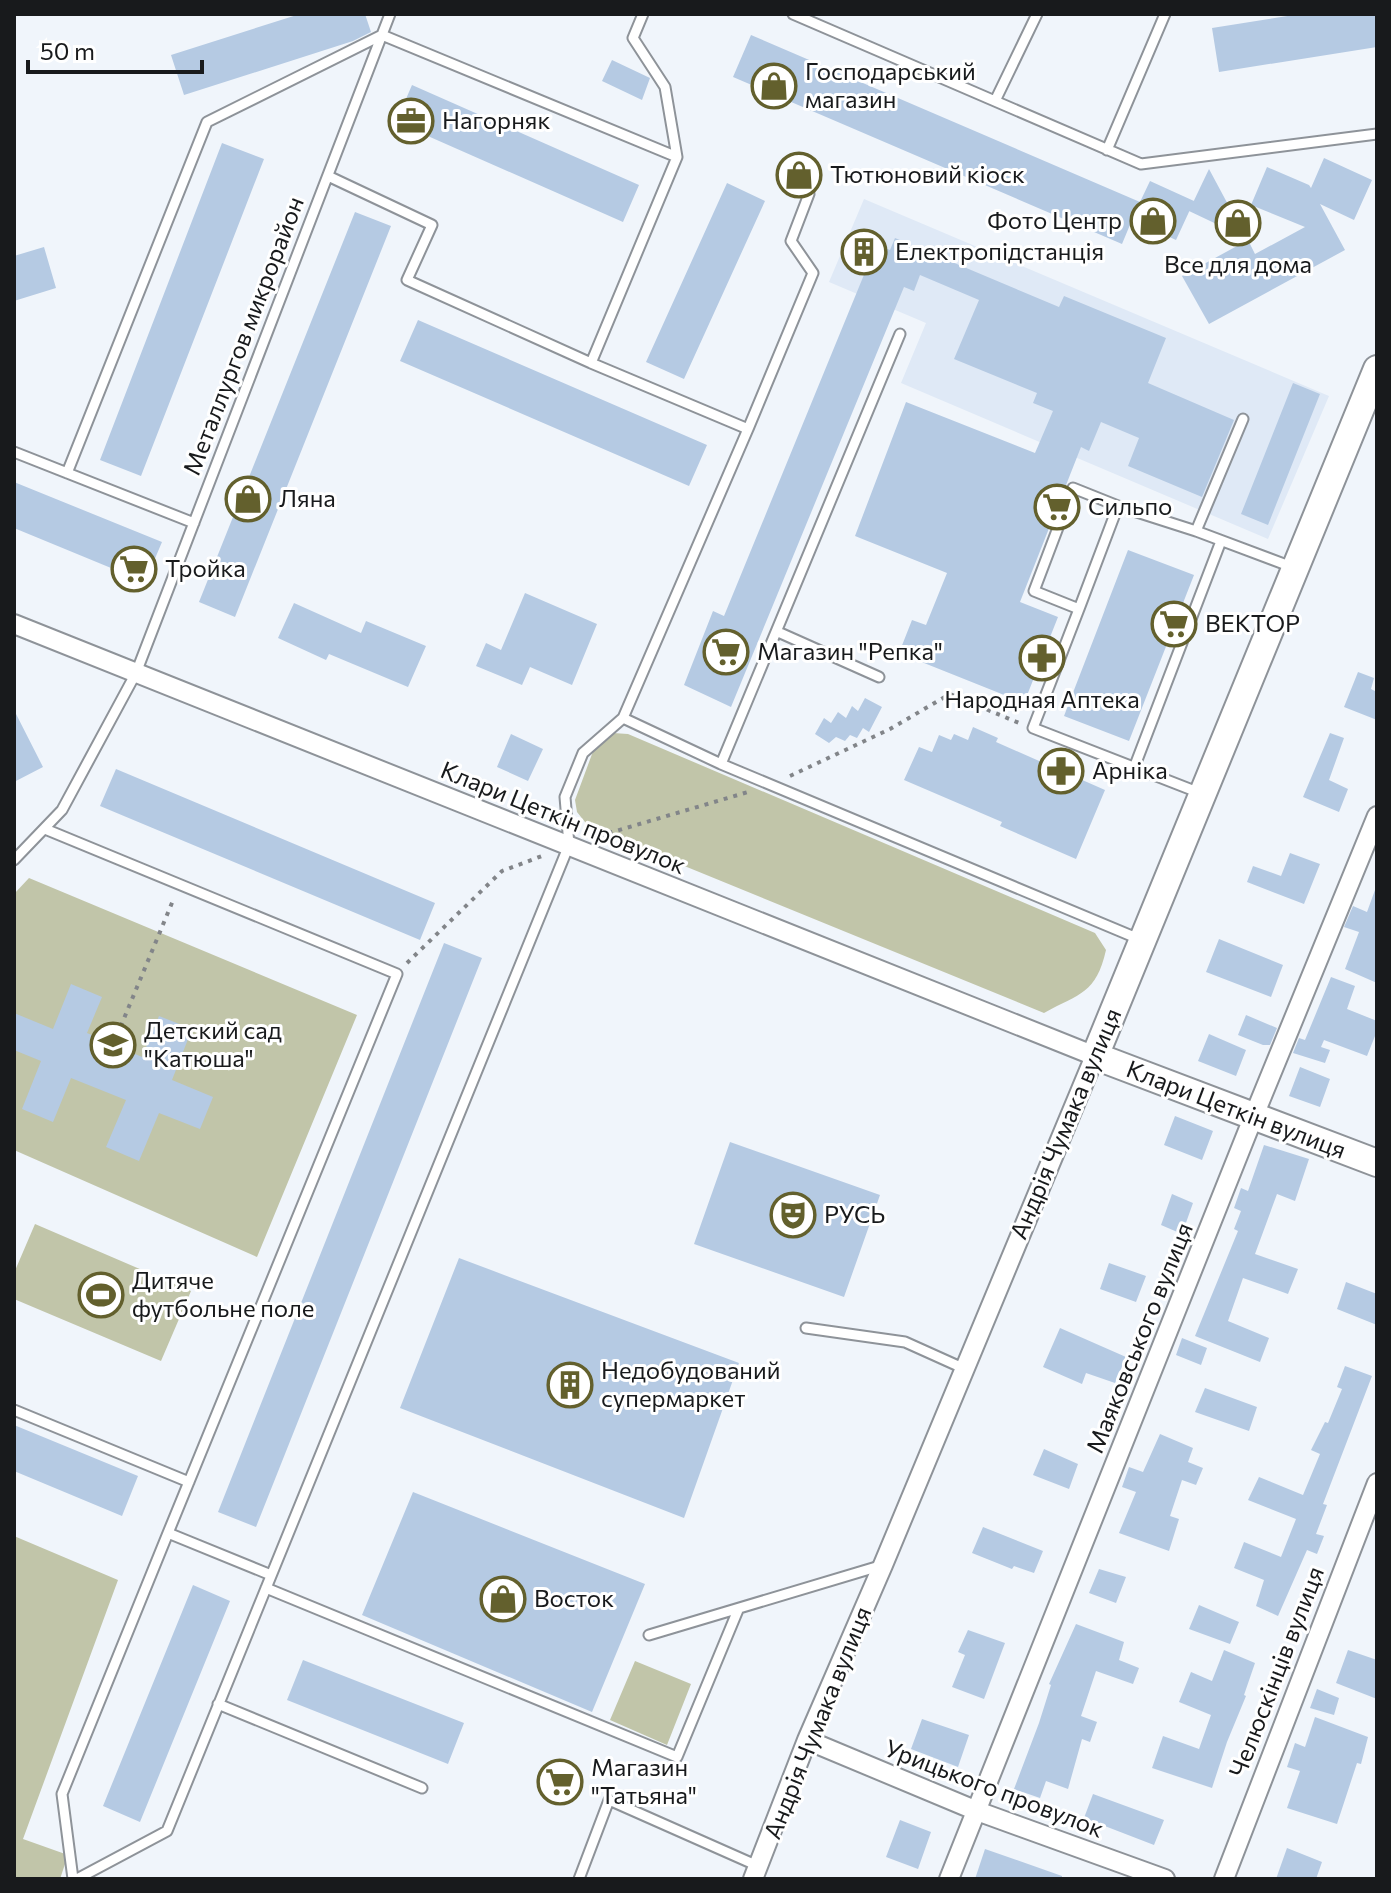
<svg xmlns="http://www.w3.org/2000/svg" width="1391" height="1893" font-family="Commissioner,sans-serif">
<rect width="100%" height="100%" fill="#f0f5fb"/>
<path fill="#dfe9f6" d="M864 199 1329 396 1268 539 901 383 926 323 829 282Z"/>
<path fill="#c1c5a9" d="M613 733 628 734 1095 933 1106 950C1096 994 1080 993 1044 1013L589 827 577 812 575 800 595 746Z
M29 878 357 1015 257 1257 14 1150V894Z
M35 1224 191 1291 161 1361 14 1299V1273Z
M14 1536 118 1580 23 1839 68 1855 60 1879H14Z
M635 1661 691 1684 667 1745 610 1720Z"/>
<path fill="#b5cae3" d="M300 14H365L371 32 353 41 184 95 171 55Z
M1300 14H1377V47L1219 72 1212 28Z
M751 35 1140 202 1150 181 1194 201 1176 240 1132 220 1122 244 733 77Z
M612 60 650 78 642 100 602 81Z
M412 85 639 185 623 222 396 122Z
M222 143 264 159 141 476 100 460Z
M1324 158 1372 180 1354 220 1320 204 1345 250 1209 324 1182 276 1248 240 1255 254 1305 227 1251 205 1267 167 1309 185 1311 188Z
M1209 169 1246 238 1189 211Z
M727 183 765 201 684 379 646 362Z
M355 212 391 226 235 617 199 602Z
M853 236 890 250 895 238 1059 307 1064 296 1166 338 1148 383 1234 420 1202 497 1128 466 1139 438 1101 422 1089 451 1081 447 1020 602 1058 617 1024 703 899 653 912 620 926 625 947 573 855 536 906 402 1035 453 1053 411 1033 403 1037 393 954 359 979 300 920 275 914 291 904 287 731 707 684 685 713 611 724 616 868 265 844 256Z
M44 247 56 288 14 301V256Z
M418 320 707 445 689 486 400 361Z
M1293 383 1320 394 1268 525 1241 514Z
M14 482 162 542 145 582 14 528Z
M1128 550 1194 575 1129 741 1064 716Z
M525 593 597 624 572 685 530 667 522 685 476 666 486 643 501 650Z
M294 603 361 633 366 621 426 646 408 687 329 654 326 660 278 638Z
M1358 672 1374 678 1371 689 1377 692V720L1344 707Z
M865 698 882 707 869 732 863 728 857 738 850 735 845 741 836 737 829 743 815 734 824 718 831 723 838 712 846 718 852 706 858 711Z
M14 710 43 767 14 782Z
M973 727 998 738 996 742 1105 790 1076 859 1000 826 1002 822 904 780 919 747 932 752 939 735 951 740 954 734 968 740Z
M1330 733 1344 738 1329 780 1348 789 1339 812 1303 797Z
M511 734 543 749 528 781 497 767Z
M116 769 435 903 420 940 100 806Z
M1290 853 1320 864 1304 904 1247 882 1253 866 1281 876Z
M1375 890H1377V983L1345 969 1359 932 1344 927 1353 906 1367 912Z
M1219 939 1283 965 1271 997 1206 972Z
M444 943 482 958 256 1527 218 1512Z
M1331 977 1355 986 1347 1009 1377 1021V1031L1367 1056 1324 1040 1321 1047 1330 1050 1325 1063 1293 1053 1299 1038 1305 1040Z
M71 984 102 997 87 1033 142 1057 159 1016 192 1029 172 1080 213 1097 200 1129 159 1113 139 1161 106 1147 126 1100 71 1078 53 1122 22 1109 41 1061 14 1050V1013L53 1029Z
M1246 1015 1277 1028 1270 1045H1263L1238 1035Z
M1209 1034 1246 1050 1236 1076 1198 1061Z
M1300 1067 1330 1079 1320 1107 1289 1096Z
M1175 1116 1213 1131 1202 1160 1164 1145Z
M730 1142 880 1195 844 1297 694 1244Z
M1264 1145 1309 1159 1295 1201 1277 1194 1255 1254 1298 1269 1288 1294 1243 1278 1228 1321 1269 1338 1260 1362 1195 1336 1238 1231 1234 1229 1241 1211 1234 1208 1241 1188 1248 1191Z
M1172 1194 1193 1203 1182 1234 1161 1225Z
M459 1258 739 1363 684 1518 400 1408Z
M1109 1263 1146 1276 1136 1302 1100 1289Z
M1346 1282 1377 1294V1325L1337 1309Z
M1060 1328 1126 1357 1115 1383 1086 1373 1082 1384 1043 1367Z
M1182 1338 1207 1348 1201 1365 1176 1355Z
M1345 1366 1372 1376 1323 1504 1327 1505 1316 1534 1324 1536 1317 1554 1307 1550 1278 1616 1256 1606 1264 1580 1234 1568 1244 1542 1281 1557 1296 1519 1248 1500 1259 1477 1303 1495 1320 1454 1311 1450 1325 1422 1328 1423 1342 1389 1337 1387Z
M1205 1388 1257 1407 1249 1431 1195 1412Z
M14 1425 138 1476 122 1516 14 1471Z
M1160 1434 1193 1448 1188 1462 1203 1468 1196 1485 1182 1480 1170 1516 1179 1519 1169 1551 1119 1533 1136 1492 1122 1487 1129 1467 1143 1472Z
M1044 1449 1078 1464 1069 1489 1033 1475Z
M413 1492 645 1584 592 1712 362 1615Z
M983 1527 1043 1551 1034 1573 1014 1566 1012 1569 972 1553Z
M1099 1569 1126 1577 1116 1603 1089 1593Z
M193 1585 230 1601 140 1822 103 1806Z
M1199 1605 1239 1622 1230 1644 1189 1629Z
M1076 1624 1124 1642 1119 1660 1139 1668 1133 1684 1096 1671 1081 1716 1097 1722 1090 1742 1082 1739 1068 1789 1046 1781 1040 1798 1014 1789 1039 1723 1051 1685 1049 1684Z
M968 1630 1005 1643 984 1699 952 1687 965 1655 958 1652Z
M1224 1650 1255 1663 1244 1695 1246 1696 1227 1742 1212 1788 1152 1768 1163 1736 1199 1749 1211 1715 1179 1702 1191 1672 1212 1681Z
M1348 1650 1377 1660V1699L1336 1683Z
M303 1660 464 1723 448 1764 287 1700Z
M1317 1689 1339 1698 1334 1715 1310 1708Z
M1315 1717 1368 1737 1361 1764 1357 1763 1337 1824 1287 1808 1300 1771 1287 1767 1295 1743 1305 1747Z
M922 1719 969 1735 958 1767 911 1749Z
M547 1764 582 1779 573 1801 537 1786Z
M1093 1794 1164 1820 1154 1845 1084 1818Z
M900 1820 931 1832 918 1869 886 1857Z
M1287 1848 1322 1862 1316 1879H1276Z
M985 1849 1062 1876V1879H975Z"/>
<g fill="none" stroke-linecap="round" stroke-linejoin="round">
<g stroke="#8e9399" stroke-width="13">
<path id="lane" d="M793 14 1141 164 1377 134
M995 101 1037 14
M1107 150 1165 14
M591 363 677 157 665 87 633 38 643 14
M748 429 813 273 791 241 809 194
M14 452 194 523
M67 473 207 122 382 35 677 157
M1118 506 1196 531 1292 567
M1196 531 1243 419
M1079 609 1118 506 1073 488 1034 591 1079 609 1033 728 1200 793
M778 632 879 677
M623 718 721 764 1139 939
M721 764 900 334
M1134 768 1221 541
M45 829 397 974 168 1533
M14 860 62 810 136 673 390 14
M806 1328 905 1342 965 1369
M14 1410 189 1482
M266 1588 677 1757 738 1610
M649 1635 883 1565
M218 1704 422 1788
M73 1879 62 1794 168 1533 271 1575
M77 1879 167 1831 569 845 565 797 583 753 623 718 748 429 591 363 407 280 432 225 328 176
M579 1879 609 1800 758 1866"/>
</g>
<g stroke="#8e9399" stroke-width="22">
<path id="street" d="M14 624 1095 1056 883 1565 807 1740 753 1879
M807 1740 977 1811 1165 1879
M949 1879 1253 1118 1377 816
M1224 1879 1377 1483"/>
</g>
<g stroke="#8e9399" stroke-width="30">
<path id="secondary" d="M1377 369 1095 1056 1377 1163"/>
</g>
<path stroke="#828589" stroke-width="4" stroke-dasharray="4 6" stroke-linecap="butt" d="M790 776 890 729 950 694 1019 723
M599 836 748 792
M407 963 502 871 542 856
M113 1045 174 898"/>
<use href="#lane" stroke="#fff" stroke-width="9"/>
<use href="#street" stroke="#fff" stroke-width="18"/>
<use href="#secondary" stroke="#fff" stroke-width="26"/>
</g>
<defs>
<g id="shop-ring" transform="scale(2.3)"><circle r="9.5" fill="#fff" stroke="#63602d" stroke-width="1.5"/><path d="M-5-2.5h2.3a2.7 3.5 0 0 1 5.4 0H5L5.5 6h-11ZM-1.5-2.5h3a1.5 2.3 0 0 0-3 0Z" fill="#63602d"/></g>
<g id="office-ring" transform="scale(2.3)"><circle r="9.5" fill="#fff" stroke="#63602d" stroke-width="1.5"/><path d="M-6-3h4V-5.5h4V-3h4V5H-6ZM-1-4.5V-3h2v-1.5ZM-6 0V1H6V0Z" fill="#63602d"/></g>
<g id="building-ring" transform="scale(2.3)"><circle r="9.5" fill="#fff" stroke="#63602d" stroke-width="1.5"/><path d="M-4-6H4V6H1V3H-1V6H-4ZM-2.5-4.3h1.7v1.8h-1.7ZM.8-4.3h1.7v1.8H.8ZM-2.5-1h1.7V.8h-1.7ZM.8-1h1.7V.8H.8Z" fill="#63602d"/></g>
<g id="supermarket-ring" transform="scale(2.3)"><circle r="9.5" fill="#fff" stroke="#63602d" stroke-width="1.5"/><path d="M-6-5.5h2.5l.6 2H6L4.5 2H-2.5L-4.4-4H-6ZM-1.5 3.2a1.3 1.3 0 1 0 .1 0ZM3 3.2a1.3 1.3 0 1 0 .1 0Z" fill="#63602d"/></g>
<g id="pharmacy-ring" transform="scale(2.3)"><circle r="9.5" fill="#fff" stroke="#63602d" stroke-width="1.5"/><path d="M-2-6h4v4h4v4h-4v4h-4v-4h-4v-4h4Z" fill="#63602d"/></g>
<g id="school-ring" transform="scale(2.3)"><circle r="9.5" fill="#fff" stroke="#63602d" stroke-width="1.5"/><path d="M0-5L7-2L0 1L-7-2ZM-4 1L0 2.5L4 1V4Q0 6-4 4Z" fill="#63602d"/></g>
<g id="theatre-ring" transform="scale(2.3)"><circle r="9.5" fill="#fff" stroke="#63602d" stroke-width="1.5"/><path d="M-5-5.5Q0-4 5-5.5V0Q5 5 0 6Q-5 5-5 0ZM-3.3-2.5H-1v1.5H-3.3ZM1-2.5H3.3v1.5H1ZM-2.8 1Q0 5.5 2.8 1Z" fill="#63602d"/></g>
<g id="stadium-ring" transform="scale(2.3)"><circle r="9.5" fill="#fff" stroke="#63602d" stroke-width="1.5"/><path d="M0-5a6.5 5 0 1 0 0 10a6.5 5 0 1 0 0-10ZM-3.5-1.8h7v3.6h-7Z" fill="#63602d"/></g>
</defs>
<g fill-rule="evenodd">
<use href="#shop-ring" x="774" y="86"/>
<use href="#office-ring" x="411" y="121"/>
<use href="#shop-ring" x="799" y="175"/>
<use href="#shop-ring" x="1153" y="221"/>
<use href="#shop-ring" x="1238" y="223"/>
<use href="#building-ring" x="864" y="252"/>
<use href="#shop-ring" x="248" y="499"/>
<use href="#supermarket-ring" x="1057" y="507"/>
<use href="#supermarket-ring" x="134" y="569"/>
<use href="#supermarket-ring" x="1174" y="624"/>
<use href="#supermarket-ring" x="726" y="652"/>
<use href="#pharmacy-ring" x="1042" y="658"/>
<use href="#pharmacy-ring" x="1061" y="771"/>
<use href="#school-ring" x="113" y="1045"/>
<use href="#theatre-ring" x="793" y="1215"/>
<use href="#stadium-ring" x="101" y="1295"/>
<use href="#building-ring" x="570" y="1385"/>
<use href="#shop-ring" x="503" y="1599"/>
<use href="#supermarket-ring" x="560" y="1782"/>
</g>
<g text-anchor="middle" stroke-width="6" stroke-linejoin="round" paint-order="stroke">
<g font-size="24" fill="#181a1c" stroke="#fff" text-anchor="start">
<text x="805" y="80">Господарський<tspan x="805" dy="28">магазин</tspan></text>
<text x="442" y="129">Нагорняк</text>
<text x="830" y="183">Тютюновий кіоск</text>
<text x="1122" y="229" text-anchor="end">Фото Центр</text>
<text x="895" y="260">Електропідстанція</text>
<text x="1238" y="273" text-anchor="middle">Все для дома</text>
<text x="279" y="507">Ляна</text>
<text x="1088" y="515">Сильпо</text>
<text x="165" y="577">Тройка</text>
<text x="1205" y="632">ВЕКТОР</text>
<text x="757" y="660">Магазин "Репка"</text>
<text x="1042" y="708" text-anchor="middle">Народная Аптека</text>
<text x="1092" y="779">Арніка</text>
<text x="144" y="1039">Детский сад<tspan x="144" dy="28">"Катюша"</tspan></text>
<text x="824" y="1223">РУСЬ</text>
<text x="132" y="1289">Дитяче<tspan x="132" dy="28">футбольне поле</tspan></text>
<text x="601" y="1379">Недобудований<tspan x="601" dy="28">супермаркет</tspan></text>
<text x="534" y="1607">Восток</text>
<text x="591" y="1776">Магазин<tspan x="591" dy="28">"Татьяна"</tspan></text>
</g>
<g font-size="24" fill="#181a1c" stroke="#fff">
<text transform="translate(244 336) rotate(-69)" y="8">Металлургов микрорайон</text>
<text transform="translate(563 818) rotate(22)" y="8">Клари Цеткін провулок</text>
<text transform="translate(1236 1110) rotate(21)" y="8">Клари Цеткін вулиця</text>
<text transform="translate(1066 1124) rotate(-67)" y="8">Андрія Чумака вулиця</text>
<text transform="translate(1140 1338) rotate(-68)" y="8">Маяковського вулиця</text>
<text transform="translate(1277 1672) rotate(-69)" y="8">Челюскінців вулиця</text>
<text transform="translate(818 1723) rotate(-68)" y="8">Андрія Чумака вулиця</text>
<text transform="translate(994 1789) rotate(21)" y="8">Урицького провулок</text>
</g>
</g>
<rect width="1391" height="1893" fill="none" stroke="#181a1c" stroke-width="32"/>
<path d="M28 60v12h174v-12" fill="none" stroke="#181a1c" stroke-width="4"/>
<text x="40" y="60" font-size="24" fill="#181a1c" stroke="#ffffff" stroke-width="6" paint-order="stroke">50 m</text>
</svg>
